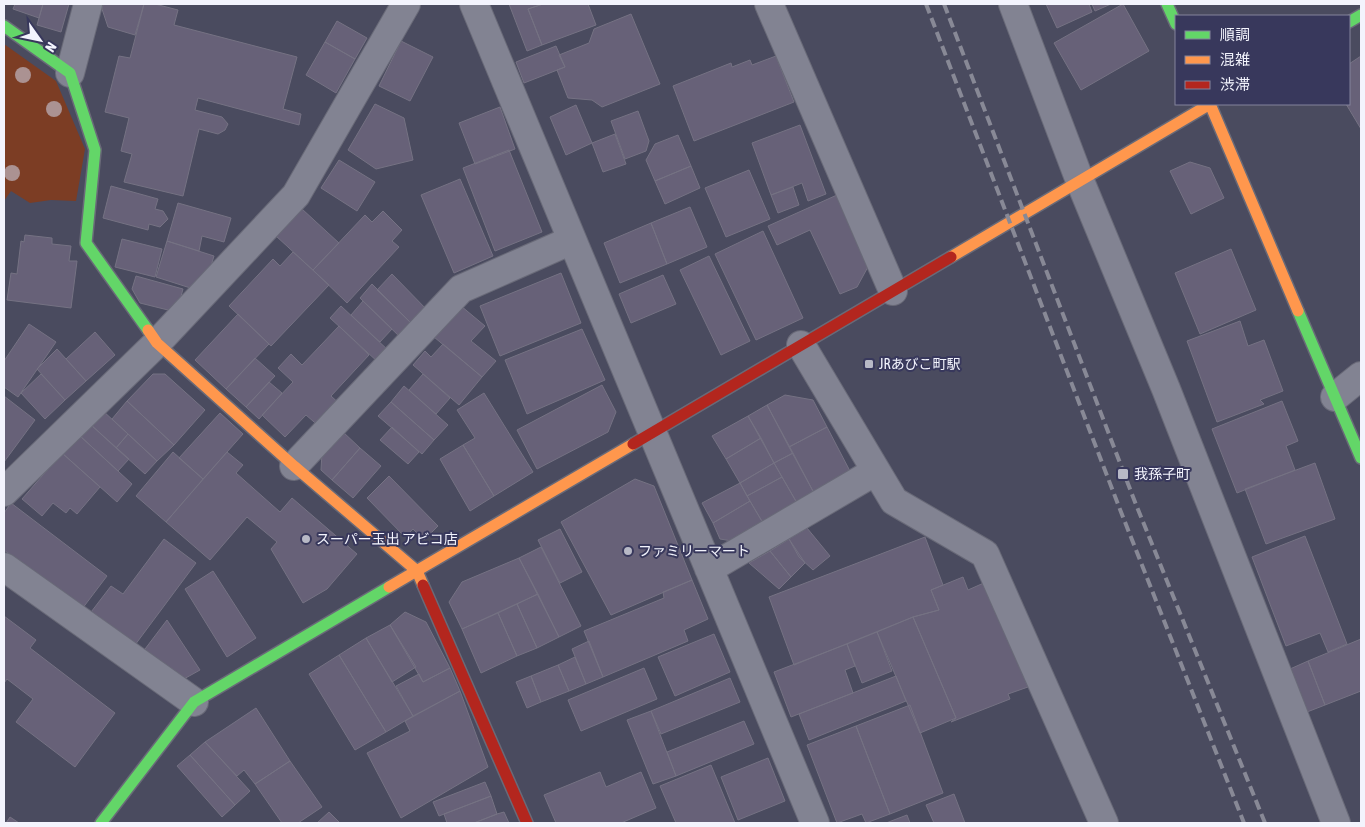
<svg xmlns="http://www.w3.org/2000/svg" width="1365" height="827" font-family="'Asap Condensed','Noto Sans JP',sans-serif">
<rect width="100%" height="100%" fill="#4a4b5f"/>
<path fill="#7c3d24" d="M4 44 56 81 85 149 76 201 51 200 30 203 11 191 4 201Z"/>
<path fill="#676178" stroke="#757283" d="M15 4H43L39 18 13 9Z
M43 4H69L61 32 37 25Z
M103 4H144L135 35 108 27 102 9Z
M144 4H155L178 10 174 25 297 57 283 109 301 114 299 125 198 98 195 110 222 117 228 124 225 130 218 134 199 129 183 196 124 182 132 154 121 151 129 118 105 112 119 56 130 58Z
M509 4H543L528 9 542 45 527 51Z
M543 4H588L596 25 542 45 528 9Z
M1046 4H1089L1092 12 1057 28Z
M1092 4H1111L1095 11Z
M1123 4 1149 51 1081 90 1054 43Z
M631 14 660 84 602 107 592 100 568 98 557 70 565 67 559 55 589 43 594 29Z
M337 21 367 38 355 59 325 42Z
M401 41 433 57 410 101 379 86Z
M325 42 355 59 336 93 306 75Z
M556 46 565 67 524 83 516 62Z
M776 56 794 102 694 141 673 86 731 63 732 67 750 60 752 65Z
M1361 56V129L1346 104H1349V64Z
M375 104 404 118 413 160 376 169 348 150Z
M576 105 592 143 566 155 550 117Z
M500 107 515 149 475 164 459 123Z
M638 111 649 141 646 151 625 159 611 121Z
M800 125 826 194 808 201 802 183 771 195 752 143Z
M615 134 626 164 603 172 592 143Z
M678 135 691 166 655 181 646 160 655 144Z
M509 150 542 232 495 251 463 168Z
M339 160 375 182 357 211 321 188Z
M1190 162 1210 168 1224 198 1191 214 1170 171Z
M691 166 700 188 665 204 655 181Z
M749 170 770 219 726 237 705 188Z
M460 179 493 256 454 273 421 195Z
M111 186 158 199 155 209 163 211 168 219 160 227 149 224 148 230 103 218Z
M793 187 799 205 778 213 771 195Z
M837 195 869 265 857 287 840 294 810 230 777 245 768 226Z
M178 203 231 218 224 242 202 236 199 251 167 241Z
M690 207 707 247 667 264 651 223Z
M302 209 339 243 313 270 276 236Z
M383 211 402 230 392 241 399 247 347 303 313 270 365 215 372 222Z
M651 223 667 264 620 283 604 243Z
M763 231 803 318 756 340 715 254Z
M25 235 52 238V244L71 246 69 261H77L71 308 7 300 11 273 17 274 21 241 24 242Z
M122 239 162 249 155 277 115 267Z
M167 241 214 256 203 292 156 277Z
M1231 249 1256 310 1200 334 1175 273Z
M293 252 329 285 271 346 229 306 273 259 280 266Z
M709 256 750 341 721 355 680 270Z
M561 273 581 323 500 356 480 306Z
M392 274 430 313 416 328 377 290Z
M663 275 676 304 631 323 619 294Z
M136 276 183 289 180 300 168 310 140 303 132 289Z
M372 284 416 328 404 341 360 298Z
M363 301 392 329 380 342 351 315Z
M341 306 390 352 379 363 330 318Z
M461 306 485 326 471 341 496 361 482 377 434 337Z
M238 314 269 344 226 389 195 360Z
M1240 321 1248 346 1264 340 1283 391 1260 400 1264 404 1217 422 1187 341Z
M29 324 56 342 18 397 4 387V361Z
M339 326 369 355 331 396 342 406 321 428 306 415 285 437 262 415 293 382 278 368 291 354 302 365Z
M582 329 605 380 527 414 505 360Z
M95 332 115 355 86 381 66 359Z
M443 344 482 377 459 405 413 365 425 351 431 357Z
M57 349 86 381 65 400 37 369Z
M255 358 275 376 246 407 226 389Z
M41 374 65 400 45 419 21 393Z
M153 374H165L205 410 174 445 127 401Z
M423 374 450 398 436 414 409 390Z
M269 382 282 393 259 419 246 407Z
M602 385 616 412 608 432 537 469 517 430Z
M404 386 448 425 434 440 391 402Z
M484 393 533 472 494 496 463 445 475 438 457 410Z
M785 395 813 400 827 427 789 447 767 405Z
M4 396 35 420 4 462Z
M127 401 174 445 157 461 112 419Z
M1282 401 1298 441 1286 446 1295 470 1237 493 1212 429Z
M391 402 434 440 422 454 378 416Z
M767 405 793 453 774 463 748 416Z
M102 410 128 434 116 448 90 424Z
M220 413 243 434 203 479 179 458Z
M748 416 761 438 726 459 712 436Z
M90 424 129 459 118 471 79 435Z
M392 427 419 452 408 464 380 440Z
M827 427 851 473 814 493 789 447Z
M342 431 360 448 332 480 321 470 322 453Z
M128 434 157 461 145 474 116 448Z
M79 435 132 484 117 502 62 453Z
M761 438 774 463 740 483 726 459Z
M463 445 494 496 470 511 440 459Z
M360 448 381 466 353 498 332 480Z
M173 452 203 479 166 522 136 496Z
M227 452 243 465 236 473 280 512 292 498 357 554 327 589 303 603 271 549 277 542 247 517 210 560 166 522Z
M62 453 100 487 77 514 70 508 66 513 53 503 42 516 22 499Z
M793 453 814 493 797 503 774 463Z
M774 463 782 477 747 496 740 483Z
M1315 463 1335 519 1266 544 1245 489Z
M389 476 438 526 424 540 413 529 405 537 367 498Z
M782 477 797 503 763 523 747 496Z
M635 479 654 486 692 580 611 615 561 522Z
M740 483 750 501 713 523 702 503Z
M750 501 763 523 732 541 720 539 713 523Z
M11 503 107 576 82 609 4 550V513Z
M807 528 830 556 813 570 799 557 789 539Z
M560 529 582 572 560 583 538 540Z
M1305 536 1347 644 1328 652 1320 633 1286 646 1252 557Z
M925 537 943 585 931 590 939 610 913 617 794 665 769 597Z
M164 539 196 563 132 649 88 616 111 586 123 594Z
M789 539 805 563 791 577 770 551Z
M541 547 581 626 559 637 519 558Z
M770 551 791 577 779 589 749 563Z
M519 558 538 594 462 629 449 602 462 582Z
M213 571 256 638 227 657 185 589Z
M963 577 968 590 986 582 1028 687 1008 694 1010 699 951 722 956 718 913 617 939 610 931 590Z
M692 580 708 619 684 630 688 641 603 677 584 631 664 598 663 592Z
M538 594 559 637 537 648 517 604Z
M517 604 537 648 517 656 498 613Z
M405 612 426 622 450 668 423 682 390 625Z
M498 613 517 656 481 673 462 629Z
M4 616 36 640 30 648 115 713 75 767 16 722 33 699 7 679 4 683Z
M913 617 956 718 920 733 877 632Z
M167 620 200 670 182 680 142 653Z
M390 625 416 667 392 682 366 638Z
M877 632 892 671 862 683 847 644Z
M714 634 730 672 675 696 658 657Z
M366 638 413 716 386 732 339 655Z
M1361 639V691L1325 705 1308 661Z
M589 641 603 677 586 684 572 649Z
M847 644 855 666 845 670 853 693 791 717 774 672Z
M339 655 386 732 355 750 309 674Z
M575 657 586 684 569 691 558 665Z
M1308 661 1325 705 1307 712 1290 669Z
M558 665 569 691 541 702 531 676Z
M450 668 460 691 413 716 396 686 419 674 423 682Z
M644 668 657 699 581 731 568 700Z
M531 676 541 702 527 708 516 682Z
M896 676 906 701 809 740 799 714Z
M730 678 740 702 661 734 651 711Z
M460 691 488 767 401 818 367 753 410 731 405 721Z
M910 705 943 793 890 814 856 726Z
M256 708 290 761 255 784 244 770 237 776 205 742Z
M651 711 676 776 653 784 627 720Z
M744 721 754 744 676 776 667 752Z
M856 726 890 814 866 823 862 814 837 823 807 745Z
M205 742 250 791 235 805 190 755Z
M190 755 235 805 222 817 177 766Z
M768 758 785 801 738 820 721 777Z
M290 761 322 807 298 823H282L255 784Z
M711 765 735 823H676L660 786Z
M600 772 606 787 641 772 656 808 621 823H556L544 795Z
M485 782 491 796 439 816 433 802Z
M954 794 965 823H934L926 805Z
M491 796 497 814 474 823H447L444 814Z
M329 812 340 823H317Z
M504 812 509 823H474L497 814Z
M907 815 910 823H886Z
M10 817 19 823H6Z"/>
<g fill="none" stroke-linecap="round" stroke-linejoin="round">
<g stroke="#696a78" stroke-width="30">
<path id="street" d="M474 4 815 823
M769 4 893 291
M1013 4 1080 181 1166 389 1336 823
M70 73 88 4
M801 345 894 501 985 554 1104 823
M1335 397 1361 376
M294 466 461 289 572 240
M4 492 157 343 296 195 406 4
M4 567 194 702
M709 569 876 471"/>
</g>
<g stroke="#696a78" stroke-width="14">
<path id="fast" d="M1167 4 1176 24
M1349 22 1361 15
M4 26 70 73 95 150 86 243 148 330
M1298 311 1361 458
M101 823 194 702 389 587"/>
</g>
<g stroke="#696a78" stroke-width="14">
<path id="slow" d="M1210 104 1298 311
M951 257 1210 104
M148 330 157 343 294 466 417 571 423 585
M389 587 633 444"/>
</g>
<g stroke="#696a78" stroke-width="14">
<path id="jam" d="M633 444 951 257
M423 585 527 823"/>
</g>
<use href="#street" stroke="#828392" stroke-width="28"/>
<use href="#fast" stroke="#63d668" stroke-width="11"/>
<use href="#slow" stroke="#ff974d" stroke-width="11"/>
<use href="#jam" stroke="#b3261e" stroke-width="11"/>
<path stroke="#888996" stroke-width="4" stroke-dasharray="10 5" stroke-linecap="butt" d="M926 4 1121 512 1244 823
M944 4 1135 502 1265 823"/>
</g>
<g fill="#ab9292">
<circle cx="23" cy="75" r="8"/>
<circle cx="54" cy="109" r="8"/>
<circle cx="12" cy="173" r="8"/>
</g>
<g fill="#b8b9c6" stroke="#38385c" stroke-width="2">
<rect x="864" y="359" width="10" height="10" rx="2.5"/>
<rect x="1117" y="468" width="12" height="12" rx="2.5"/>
<circle cx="306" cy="539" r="5"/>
<circle cx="628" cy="551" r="5"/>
</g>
<g text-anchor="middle" stroke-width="4" stroke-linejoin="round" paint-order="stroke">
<g font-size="14" fill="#f3f4fd" stroke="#38385c" text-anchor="start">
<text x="879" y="369">JRあびこ町駅</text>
<text x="1134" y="479">我孫子町</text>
<text x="316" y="544">スーパー玉出 アビコ店</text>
<text x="638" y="556">ファミリーマート</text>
</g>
</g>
<rect width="1365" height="827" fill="none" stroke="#f3f4fd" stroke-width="10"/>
<rect x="1175" y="15" width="175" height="90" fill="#38385c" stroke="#83839c"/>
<rect x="1185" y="31" width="25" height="8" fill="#63d668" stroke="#83839c"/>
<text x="1220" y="40" font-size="15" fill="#f3f4fd">順調</text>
<rect x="1185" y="56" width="25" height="8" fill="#ff974d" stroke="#83839c"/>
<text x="1220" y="65" font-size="15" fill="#f3f4fd">混雑</text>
<rect x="1185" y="81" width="25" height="8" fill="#b3261e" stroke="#83839c"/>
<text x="1220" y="90" font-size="15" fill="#f3f4fd">渋滞</text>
<g transform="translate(40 40) rotate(123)" stroke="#38385c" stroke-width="4" paint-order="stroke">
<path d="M0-4L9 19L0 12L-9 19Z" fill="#f3f4fd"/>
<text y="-8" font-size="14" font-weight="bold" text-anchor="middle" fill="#f3f4fd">N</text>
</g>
</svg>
